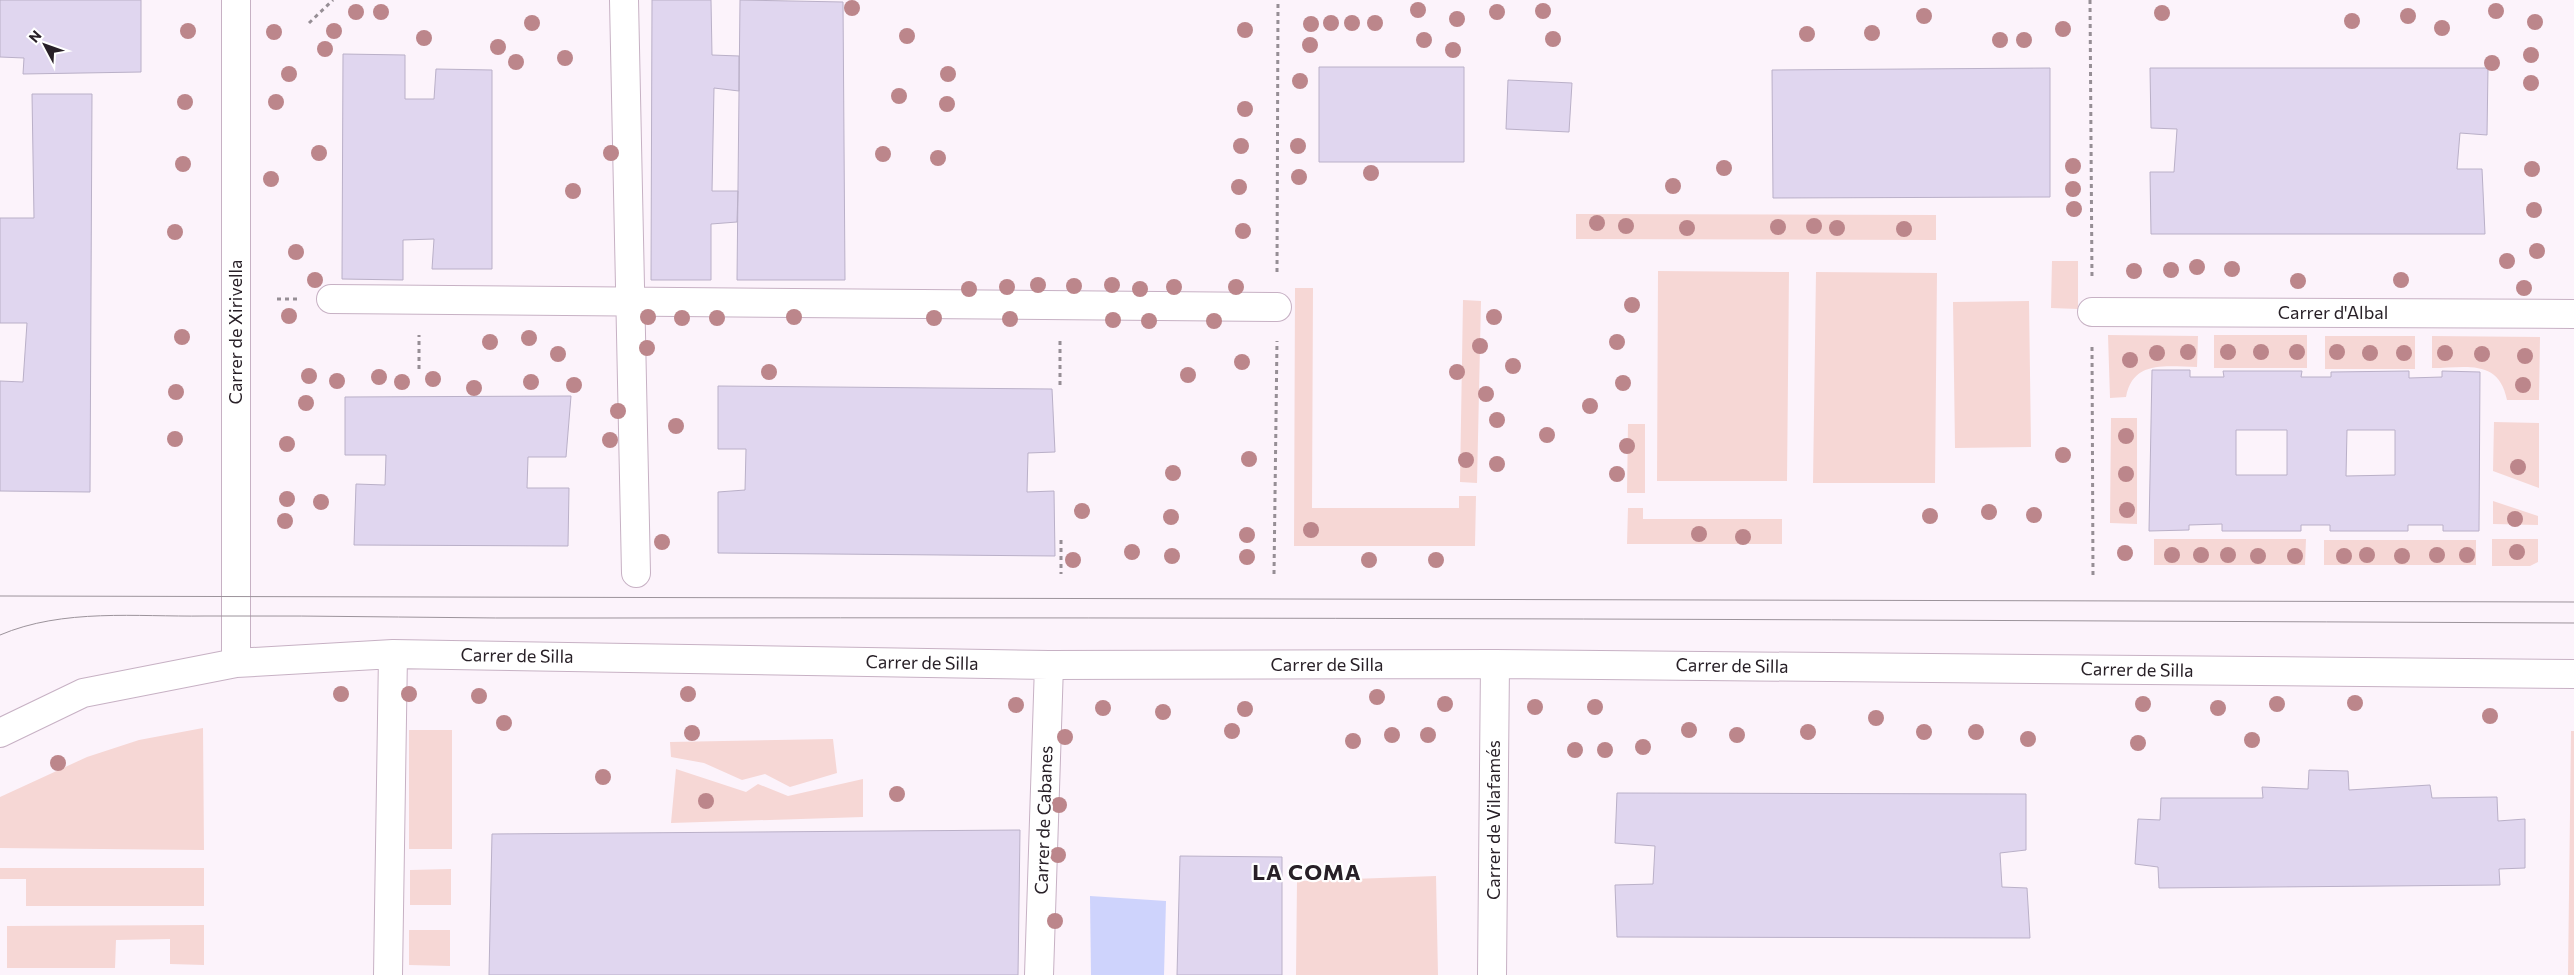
<svg xmlns="http://www.w3.org/2000/svg" width="2574" height="975" font-family="Commissioner,sans-serif">
<rect width="100%" height="100%" fill="#fcf3fb"/>
<path fill="#f6d7d5" d="M1576 214 1936 215V240L1576 239Z
M2052 261H2078V309L2051 308Z
M1658 271 1789 272 1787 481H1657Z
M1816 272 1937 273 1935 483H1813Z
M1295 288H1313L1312 508H1459V496H1476L1475 546H1294Z
M1463 300 1481 301 1477 483 1460 482Z
M2029 301 2031 447 1955 448 1953 302Z
M2108 335 2198 336 2197 367C2168 367 2133 359 2126 397L2110 398Z
M2214 335H2307V368H2214Z
M2325 336H2415V369H2325Z
M2432 336 2540 337 2539 400H2507C2499 358 2465 368 2432 368Z
M2111 418H2137V524L2110 523Z
M2494 422 2539 423V488L2493 471Z
M1628 424H1645V493H1627Z
M2493 501 2538 516V525L2493 524Z
M1628 508H1643V519H1782V544H1627Z
M2154 539H2306L2305 565H2154Z
M2492 539H2538V562L2530 566H2492Z
M2324 540H2476V565H2324Z
M203 728 204 850 0 848V797L87 757 139 740Z
M409 730H452V849H409Z
M2571 731H2574V975H2568Z
M833 739 837 773 790 787 765 774 742 780 704 763 671 757 670 742Z
M676 769 746 792 758 784 788 796 863 779V817L671 823Z
M0 868H204V906H26V879H0Z
M451 869V905H410V870Z
M1436 876 1438 975H1296L1297 881Z
M204 925V965L170 964V939L116 940 115 968H7V926Z
M409 930H450V966L409 965Z"/>
<path fill="#ced3fc" d="M1090 896 1166 901 1164 975H1091Z"/>
<path fill="#e0d6ef" stroke="#bab0c8" fill-rule="evenodd" d="M0 0H141V72L23 74 24 58 0 57Z
M652 0H711L712 55 739 56V91L714 88 712 191H738L737 222 711 224V280H651Z
M740 0 843 2 845 280H737Z
M343 54 405 55V99H434L436 69 492 70V269H432L434 239 403 240V280L342 279Z
M1319 67H1464V162H1319Z
M2050 68V197L1773 198 1772 70Z
M2150 68H2488L2487 135 2460 133 2457 169H2482L2485 234H2151L2150 172H2174L2177 129 2151 128Z
M1508 80 1572 83 1569 132 1506 129Z
M32 94H92L90 492 0 491V381L23 382 27 323H0V218H34Z
M2152 370H2190V377H2224L2223 371H2302L2301 377H2331V372L2409 371V378L2442 377V371L2480 372 2479 531H2443V525H2408V531H2330V525H2301V531H2222V524L2189 525V530L2149 531ZM2236 430H2287V475H2236ZM2347 430H2395V475L2346 476Z
M718 386 1052 389 1055 452 1028 453 1027 492 1054 491 1055 556 718 553V492L745 490 746 449H718Z
M571 396 566 457H528L527 488H569L568 546 354 545 356 484 385 485 386 455H345V397Z
M2309 770 2348 771 2349 790 2430 785 2432 798 2497 797 2498 821 2525 819V868L2499 869 2500 885 2159 888 2158 867 2135 864 2138 819 2160 820 2161 798H2263L2262 787 2308 789Z
M1617 793 2026 794V850L2000 853 2002 887 2027 888 2030 938 1617 937 1615 885 1653 884 1655 846 1615 843Z
M1020 830 1018 975H489L492 834Z
M1180 856 1282 857V975H1177Z"/>
<g fill="none" stroke-linecap="round" stroke-linejoin="round">
<g stroke="#c7b1c4" stroke-width="30">
<path id="minor" d="M236 0V663
M624 0 636 573
M331 299 1277 307
M2092 312 2574 314
M0 733 83 693 236 663 393 654 1049 665 1495 664 2574 674
M388 975 393 654
M1039 975 1049 665
M1492 975 1495 664"/>
</g>
<path stroke="#968e95" stroke-width="3" stroke-dasharray="4 4" stroke-linecap="butt" d="M2090 0 2092 279
M309 23 333 0
M1277 272 1278 0
M277 299H298
M1060 341V388
M2092 347 2093 577
M419 369V335
M1061 540V574
M1274 574 1277 341"/>
<use href="#minor" stroke="#fff" stroke-width="28"/>
<path stroke="#9c939b" stroke-width="1" d="M0 596 2574 602
M0 635C63 608 137 617 204 616 334 615 463 619 593 618 1253 617 1914 620 2574 623"/>
</g>
<g fill="#bc868b">
<circle cx="852" cy="8" r="8"/>
<circle cx="1418" cy="10" r="8"/>
<circle cx="1543" cy="11" r="8"/>
<circle cx="2496" cy="11" r="8"/>
<circle cx="356" cy="12" r="8"/>
<circle cx="381" cy="12" r="8"/>
<circle cx="1497" cy="12" r="8"/>
<circle cx="2162" cy="13" r="8"/>
<circle cx="1924" cy="16" r="8"/>
<circle cx="2408" cy="16" r="8"/>
<circle cx="1457" cy="19" r="8"/>
<circle cx="2352" cy="21" r="8"/>
<circle cx="2535" cy="22" r="8"/>
<circle cx="532" cy="23" r="8"/>
<circle cx="1331" cy="23" r="8"/>
<circle cx="1352" cy="23" r="8"/>
<circle cx="1375" cy="23" r="8"/>
<circle cx="1311" cy="24" r="8"/>
<circle cx="2442" cy="28" r="8"/>
<circle cx="2063" cy="29" r="8"/>
<circle cx="1245" cy="30" r="8"/>
<circle cx="188" cy="31" r="8"/>
<circle cx="334" cy="31" r="8"/>
<circle cx="274" cy="32" r="8"/>
<circle cx="1872" cy="33" r="8"/>
<circle cx="1807" cy="34" r="8"/>
<circle cx="907" cy="36" r="8"/>
<circle cx="424" cy="38" r="8"/>
<circle cx="1553" cy="39" r="8"/>
<circle cx="1424" cy="40" r="8"/>
<circle cx="2000" cy="40" r="8"/>
<circle cx="2024" cy="40" r="8"/>
<circle cx="1310" cy="45" r="8"/>
<circle cx="498" cy="47" r="8"/>
<circle cx="325" cy="49" r="8"/>
<circle cx="1453" cy="50" r="8"/>
<circle cx="2531" cy="55" r="8"/>
<circle cx="565" cy="58" r="8"/>
<circle cx="516" cy="62" r="8"/>
<circle cx="2492" cy="63" r="8"/>
<circle cx="289" cy="74" r="8"/>
<circle cx="948" cy="74" r="8"/>
<circle cx="1300" cy="81" r="8"/>
<circle cx="2531" cy="83" r="8"/>
<circle cx="899" cy="96" r="8"/>
<circle cx="185" cy="102" r="8"/>
<circle cx="276" cy="102" r="8"/>
<circle cx="947" cy="104" r="8"/>
<circle cx="1245" cy="109" r="8"/>
<circle cx="1241" cy="146" r="8"/>
<circle cx="1298" cy="146" r="8"/>
<circle cx="319" cy="153" r="8"/>
<circle cx="611" cy="153" r="8"/>
<circle cx="883" cy="154" r="8"/>
<circle cx="938" cy="158" r="8"/>
<circle cx="183" cy="164" r="8"/>
<circle cx="2073" cy="166" r="8"/>
<circle cx="1724" cy="168" r="8"/>
<circle cx="2532" cy="169" r="8"/>
<circle cx="1371" cy="173" r="8"/>
<circle cx="1299" cy="177" r="8"/>
<circle cx="271" cy="179" r="8"/>
<circle cx="1673" cy="186" r="8"/>
<circle cx="1239" cy="187" r="8"/>
<circle cx="2073" cy="189" r="8"/>
<circle cx="573" cy="191" r="8"/>
<circle cx="2074" cy="209" r="8"/>
<circle cx="2534" cy="210" r="8"/>
<circle cx="1597" cy="223" r="8"/>
<circle cx="1626" cy="226" r="8"/>
<circle cx="1814" cy="226" r="8"/>
<circle cx="1778" cy="227" r="8"/>
<circle cx="1687" cy="228" r="8"/>
<circle cx="1837" cy="228" r="8"/>
<circle cx="1904" cy="229" r="8"/>
<circle cx="1243" cy="231" r="8"/>
<circle cx="175" cy="232" r="8"/>
<circle cx="2537" cy="251" r="8"/>
<circle cx="296" cy="252" r="8"/>
<circle cx="2507" cy="261" r="8"/>
<circle cx="2197" cy="267" r="8"/>
<circle cx="2232" cy="269" r="8"/>
<circle cx="2171" cy="270" r="8"/>
<circle cx="2134" cy="271" r="8"/>
<circle cx="315" cy="280" r="8"/>
<circle cx="2401" cy="280" r="8"/>
<circle cx="2298" cy="281" r="8"/>
<circle cx="1038" cy="285" r="8"/>
<circle cx="1112" cy="285" r="8"/>
<circle cx="1074" cy="286" r="8"/>
<circle cx="1007" cy="287" r="8"/>
<circle cx="1174" cy="287" r="8"/>
<circle cx="1236" cy="287" r="8"/>
<circle cx="2524" cy="288" r="8"/>
<circle cx="969" cy="289" r="8"/>
<circle cx="1140" cy="289" r="8"/>
<circle cx="1632" cy="305" r="8"/>
<circle cx="289" cy="316" r="8"/>
<circle cx="648" cy="317" r="8"/>
<circle cx="794" cy="317" r="8"/>
<circle cx="1494" cy="317" r="8"/>
<circle cx="682" cy="318" r="8"/>
<circle cx="717" cy="318" r="8"/>
<circle cx="934" cy="318" r="8"/>
<circle cx="1010" cy="319" r="8"/>
<circle cx="1113" cy="320" r="8"/>
<circle cx="1149" cy="321" r="8"/>
<circle cx="1214" cy="321" r="8"/>
<circle cx="182" cy="337" r="8"/>
<circle cx="529" cy="338" r="8"/>
<circle cx="490" cy="342" r="8"/>
<circle cx="1617" cy="342" r="8"/>
<circle cx="1480" cy="346" r="8"/>
<circle cx="647" cy="348" r="8"/>
<circle cx="2188" cy="352" r="8"/>
<circle cx="2228" cy="352" r="8"/>
<circle cx="2261" cy="352" r="8"/>
<circle cx="2297" cy="352" r="8"/>
<circle cx="2337" cy="352" r="8"/>
<circle cx="2157" cy="353" r="8"/>
<circle cx="2370" cy="353" r="8"/>
<circle cx="2404" cy="353" r="8"/>
<circle cx="2445" cy="353" r="8"/>
<circle cx="558" cy="354" r="8"/>
<circle cx="2482" cy="354" r="8"/>
<circle cx="2525" cy="356" r="8"/>
<circle cx="2130" cy="360" r="8"/>
<circle cx="1242" cy="362" r="8"/>
<circle cx="1513" cy="366" r="8"/>
<circle cx="769" cy="372" r="8"/>
<circle cx="1457" cy="372" r="8"/>
<circle cx="1188" cy="375" r="8"/>
<circle cx="309" cy="376" r="8"/>
<circle cx="379" cy="377" r="8"/>
<circle cx="433" cy="379" r="8"/>
<circle cx="337" cy="381" r="8"/>
<circle cx="402" cy="382" r="8"/>
<circle cx="531" cy="382" r="8"/>
<circle cx="1623" cy="383" r="8"/>
<circle cx="574" cy="385" r="8"/>
<circle cx="2523" cy="385" r="8"/>
<circle cx="474" cy="388" r="8"/>
<circle cx="176" cy="392" r="8"/>
<circle cx="1486" cy="394" r="8"/>
<circle cx="306" cy="403" r="8"/>
<circle cx="1590" cy="406" r="8"/>
<circle cx="618" cy="411" r="8"/>
<circle cx="1497" cy="420" r="8"/>
<circle cx="676" cy="426" r="8"/>
<circle cx="1547" cy="435" r="8"/>
<circle cx="2126" cy="436" r="8"/>
<circle cx="175" cy="439" r="8"/>
<circle cx="610" cy="440" r="8"/>
<circle cx="287" cy="444" r="8"/>
<circle cx="1627" cy="446" r="8"/>
<circle cx="2063" cy="455" r="8"/>
<circle cx="1249" cy="459" r="8"/>
<circle cx="1466" cy="460" r="8"/>
<circle cx="1497" cy="464" r="8"/>
<circle cx="2518" cy="467" r="8"/>
<circle cx="1173" cy="473" r="8"/>
<circle cx="1617" cy="474" r="8"/>
<circle cx="2126" cy="474" r="8"/>
<circle cx="287" cy="499" r="8"/>
<circle cx="321" cy="502" r="8"/>
<circle cx="2127" cy="510" r="8"/>
<circle cx="1082" cy="511" r="8"/>
<circle cx="1989" cy="512" r="8"/>
<circle cx="2034" cy="515" r="8"/>
<circle cx="1930" cy="516" r="8"/>
<circle cx="1171" cy="517" r="8"/>
<circle cx="2515" cy="519" r="8"/>
<circle cx="285" cy="521" r="8"/>
<circle cx="1311" cy="530" r="8"/>
<circle cx="1699" cy="534" r="8"/>
<circle cx="1247" cy="535" r="8"/>
<circle cx="1743" cy="537" r="8"/>
<circle cx="662" cy="542" r="8"/>
<circle cx="1132" cy="552" r="8"/>
<circle cx="2517" cy="552" r="8"/>
<circle cx="2125" cy="553" r="8"/>
<circle cx="2172" cy="555" r="8"/>
<circle cx="2201" cy="555" r="8"/>
<circle cx="2228" cy="555" r="8"/>
<circle cx="2367" cy="555" r="8"/>
<circle cx="2437" cy="555" r="8"/>
<circle cx="2467" cy="555" r="8"/>
<circle cx="1172" cy="556" r="8"/>
<circle cx="2258" cy="556" r="8"/>
<circle cx="2295" cy="556" r="8"/>
<circle cx="2344" cy="556" r="8"/>
<circle cx="2402" cy="556" r="8"/>
<circle cx="1247" cy="557" r="8"/>
<circle cx="1073" cy="560" r="8"/>
<circle cx="1369" cy="560" r="8"/>
<circle cx="1436" cy="560" r="8"/>
<circle cx="341" cy="694" r="8"/>
<circle cx="409" cy="694" r="8"/>
<circle cx="688" cy="694" r="8"/>
<circle cx="479" cy="696" r="8"/>
<circle cx="1377" cy="697" r="8"/>
<circle cx="2355" cy="703" r="8"/>
<circle cx="1445" cy="704" r="8"/>
<circle cx="2143" cy="704" r="8"/>
<circle cx="2277" cy="704" r="8"/>
<circle cx="1016" cy="705" r="8"/>
<circle cx="1535" cy="707" r="8"/>
<circle cx="1595" cy="707" r="8"/>
<circle cx="1103" cy="708" r="8"/>
<circle cx="2218" cy="708" r="8"/>
<circle cx="1245" cy="709" r="8"/>
<circle cx="1163" cy="712" r="8"/>
<circle cx="2490" cy="716" r="8"/>
<circle cx="1876" cy="718" r="8"/>
<circle cx="504" cy="723" r="8"/>
<circle cx="1689" cy="730" r="8"/>
<circle cx="1232" cy="731" r="8"/>
<circle cx="1808" cy="732" r="8"/>
<circle cx="1924" cy="732" r="8"/>
<circle cx="1976" cy="732" r="8"/>
<circle cx="692" cy="733" r="8"/>
<circle cx="1392" cy="735" r="8"/>
<circle cx="1428" cy="735" r="8"/>
<circle cx="1737" cy="735" r="8"/>
<circle cx="1065" cy="737" r="8"/>
<circle cx="2028" cy="739" r="8"/>
<circle cx="2252" cy="740" r="8"/>
<circle cx="1353" cy="741" r="8"/>
<circle cx="2138" cy="743" r="8"/>
<circle cx="1643" cy="747" r="8"/>
<circle cx="1575" cy="750" r="8"/>
<circle cx="1605" cy="750" r="8"/>
<circle cx="58" cy="763" r="8"/>
<circle cx="603" cy="777" r="8"/>
<circle cx="897" cy="794" r="8"/>
<circle cx="706" cy="801" r="8"/>
<circle cx="1059" cy="805" r="8"/>
<circle cx="1058" cy="855" r="8"/>
<circle cx="1055" cy="921" r="8"/>
</g>
<g text-anchor="middle" stroke-width="4.5" stroke-linejoin="round" paint-order="stroke">
<g font-size="18" fill="#282027" stroke="#fff">
<text x="2333" y="319">Carrer d'Albal</text>
<text transform="translate(236 332) rotate(-90)" y="6">Carrer de Xirivella</text>
<text transform="translate(517 656) rotate(1)" y="6">Carrer de Silla</text>
<text transform="translate(922 663) rotate(1)" y="6">Carrer de Silla</text>
<text x="1327" y="671">Carrer de Silla</text>
<text transform="translate(1732 666) rotate(1)" y="6">Carrer de Silla</text>
<text transform="translate(2137 670) rotate(1)" y="6">Carrer de Silla</text>
<text transform="translate(1044 820) rotate(-88)" y="6">Carrer de Cabanes</text>
<text transform="translate(1494 820) rotate(-90)" y="6">Carrer de Vilafamés</text>
</g>
<g font-size="22" font-weight="bold" letter-spacing="1" fill="#282027" stroke="#fff">
<text x="1307" y="880">LA COMA</text>
</g>
</g>
<g transform="translate(45 45) rotate(311)" stroke="#ffffff" stroke-width="4" paint-order="stroke">
<path d="M0-4L9 19L0 12L-9 19Z" fill="#282027"/>
<text y="-8" font-size="14" font-weight="bold" text-anchor="middle" fill="#282027">N</text>
</g>
</svg>
